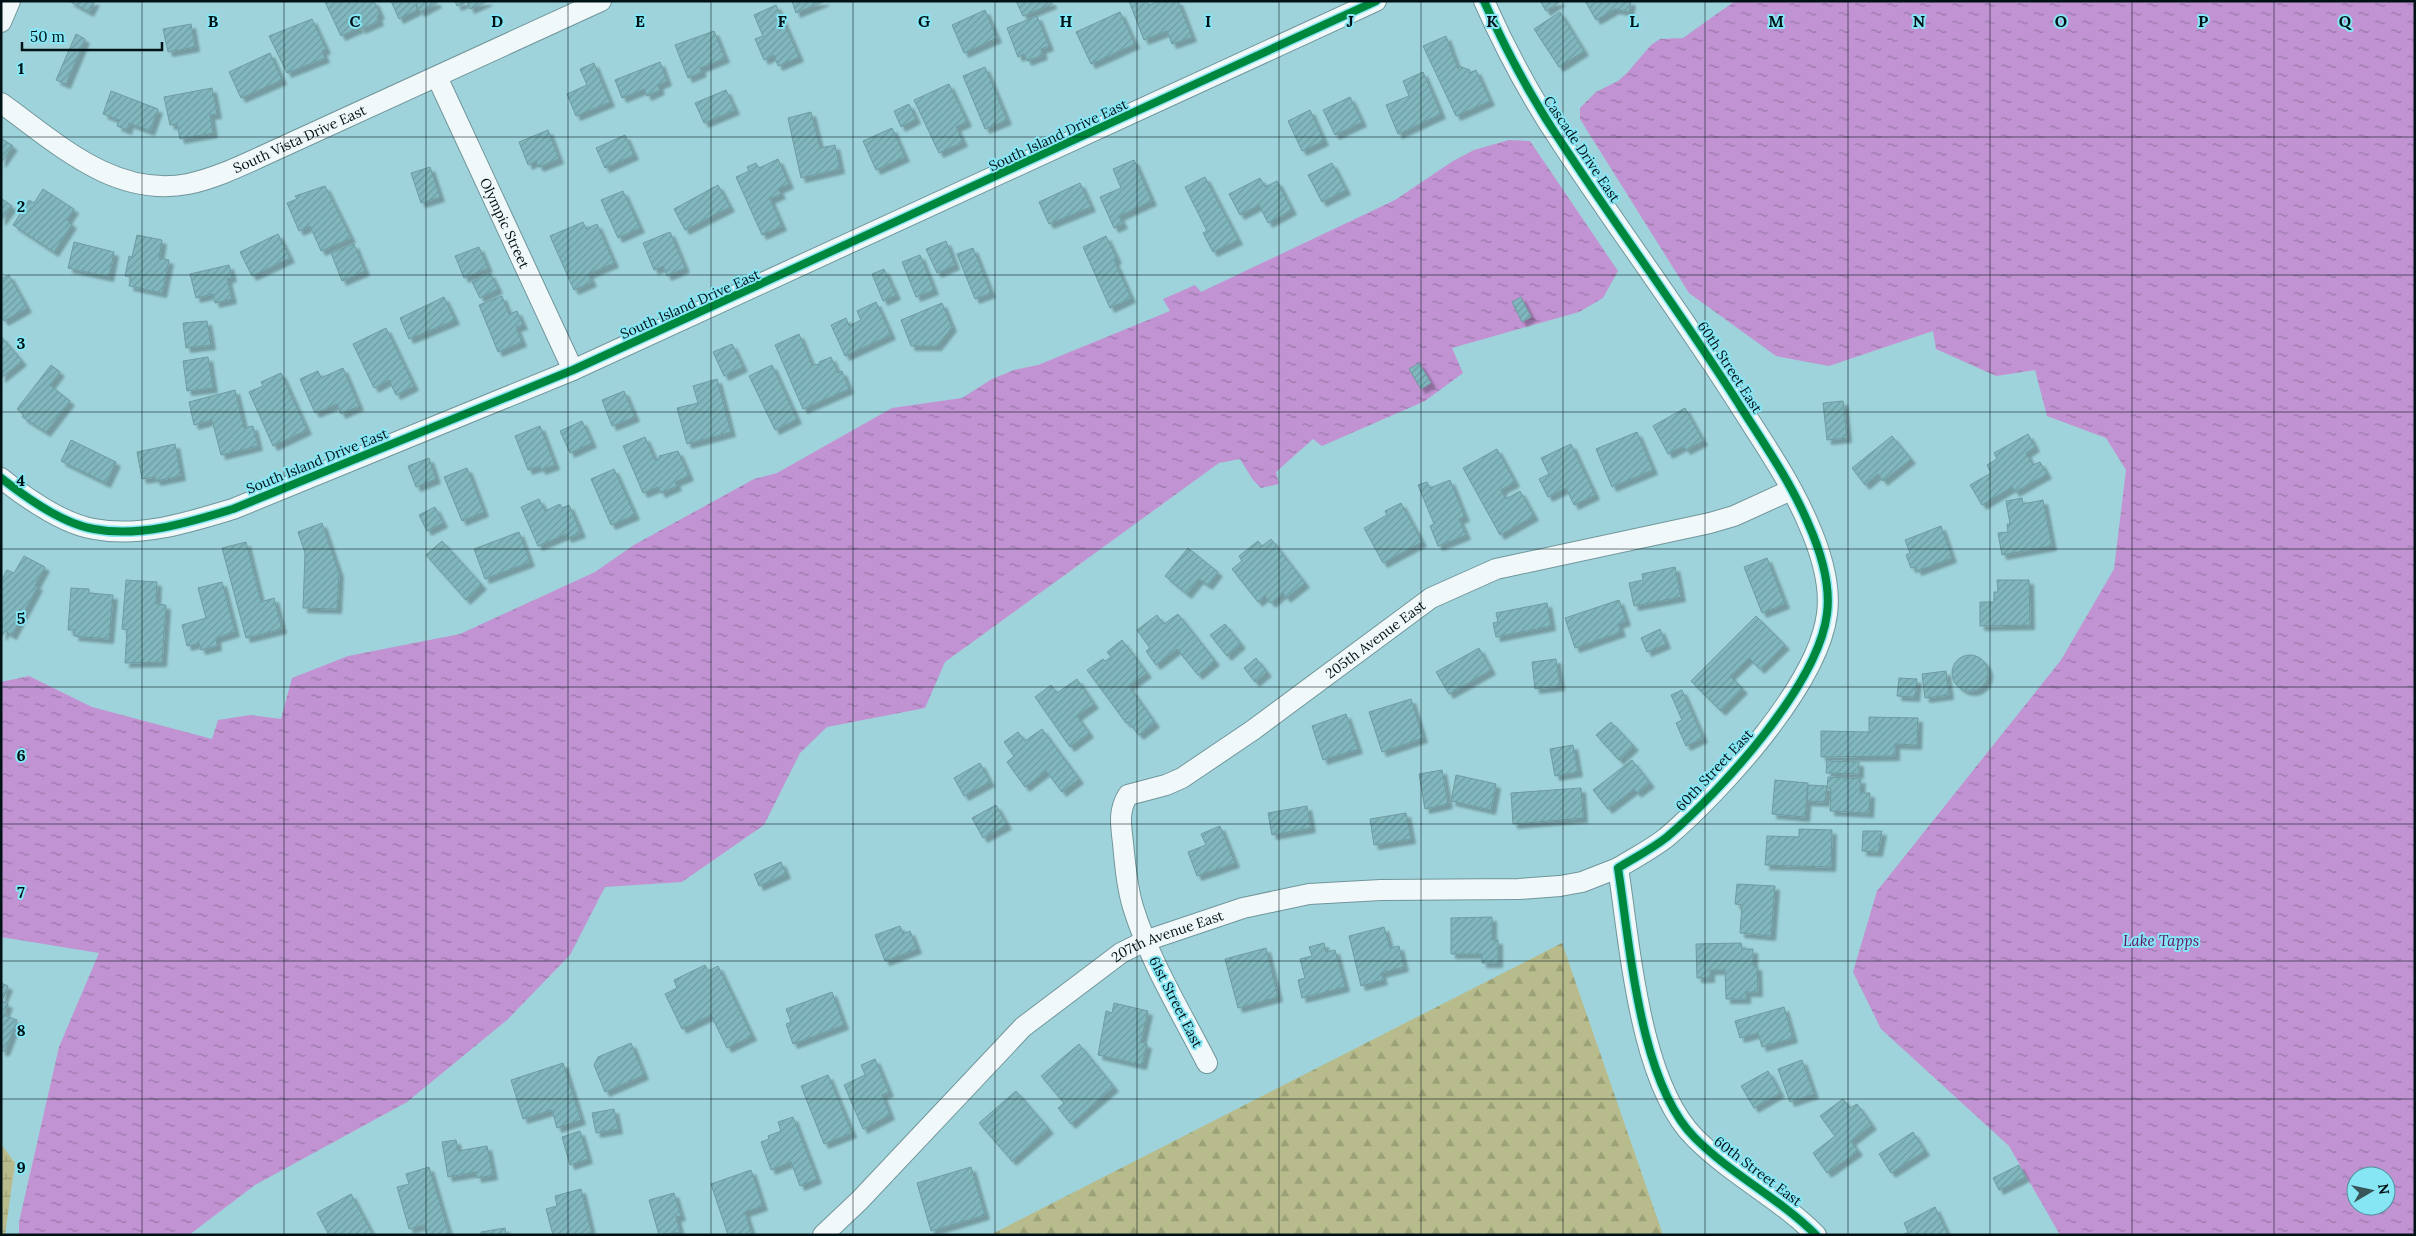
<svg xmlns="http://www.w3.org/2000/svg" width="2416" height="1236" font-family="Lora,serif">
<defs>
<pattern id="forest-firs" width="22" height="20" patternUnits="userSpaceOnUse" patternTransform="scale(1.25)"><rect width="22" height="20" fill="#b8bb8b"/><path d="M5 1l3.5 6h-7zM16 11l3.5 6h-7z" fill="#9ca077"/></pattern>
<pattern id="wetland-marsh" width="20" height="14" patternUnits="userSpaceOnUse" patternTransform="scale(1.25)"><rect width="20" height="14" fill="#b8bb8b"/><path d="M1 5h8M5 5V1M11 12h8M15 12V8" fill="none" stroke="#9ca077"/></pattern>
<pattern id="water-ripples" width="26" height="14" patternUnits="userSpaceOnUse" patternTransform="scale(1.25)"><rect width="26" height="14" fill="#c193d2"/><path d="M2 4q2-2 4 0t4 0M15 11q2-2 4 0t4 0" fill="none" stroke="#9a77a9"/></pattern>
<pattern id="building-hatch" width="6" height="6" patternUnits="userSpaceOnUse" patternTransform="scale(1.25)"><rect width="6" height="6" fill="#81b7be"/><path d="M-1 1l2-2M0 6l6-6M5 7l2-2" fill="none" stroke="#6e9ca2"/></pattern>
<filter id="shadow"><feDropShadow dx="4.5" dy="4.5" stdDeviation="1" flood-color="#0004"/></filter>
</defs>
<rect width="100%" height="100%" fill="#9fd3db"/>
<path fill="url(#forest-firs)" d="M1562 943 1663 1235H990Z"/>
<path fill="url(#wetland-marsh)" d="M1 1144 15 1163 5 1235H1Z"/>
<path fill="url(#water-ripples)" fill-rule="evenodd" d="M1735 1H2415V1235H2060L2009 1146 1881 1029 1853 972 1877 891 2061 660 2114 569 2126 470 2106 438 2047 416 2035 370 1996 376 1936 349 1933 331 1829 366 1776 356 1689 293 1580 119V108L1596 92 1618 81 1627 73 1651 45 1660 39 1683 38ZM2356 1176H2386V1206H2356Z
M1509 140 1530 141 1618 271 1603 298 1579 312 1452 348 1463 373 1425 401 1322 446 1313 439 1276 472 1279 484 1261 488 1253 480 1240 459 1219 463 945 662 925 708 827 727 800 753 764 825 682 882 605 887 570 955 507 1020 407 1102 255 1185 189 1235H19V1222L59 1047 99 953 1 937V682L29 676 92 707 212 739 218 720 250 715 281 719 292 678 348 656 460 634 595 572 634 545 754 479 777 473 892 408 962 398 992 379 1014 370 1038 365 1170 311 1163 299 1195 285 1201 292 1395 200 1453 161 1474 150Z"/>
<path fill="url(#building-hatch)" stroke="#6f9ba1" filter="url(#shadow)" d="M69 1H95L89 12Z
M327 1H374L380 14 377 16 379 21 361 29 358 22 356 23 359 28 341 36 325 2Z
M391 1H436L437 3 420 12 416 4 417 10 399 19Z
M455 1H488L470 9 467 2 457 6Z
M792 1H825L796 13Z
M1016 1H1051L1052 4 1023 16Z
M1129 1H1147L1149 5 1159 1H1178L1192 37 1172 44 1167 31 1144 40Z
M1540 1H1561L1546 11Z
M1585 1H1631L1629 12 1615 9 1596 20Z
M776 5 799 57 778 66 774 55 764 60 755 39 763 36 754 15Z
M985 10 997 38 964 53 952 25Z
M1120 12 1135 44 1091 64 1076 32Z
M1560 12 1584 51 1559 67 1534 29Z
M1037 16 1049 46 1041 49 1043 55 1027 61 1024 54 1018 57 1007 28Z
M312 19 326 49 322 51 325 58 287 73 269 36Z
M191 24 195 47 168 52 163 29Z
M714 31 725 58 700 68 702 72 688 78 675 45Z
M76 34 85 39 66 84 56 80Z
M1446 36 1458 69 1459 66 1470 70 1469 73 1476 70 1490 101 1456 116 1423 46Z
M270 53 282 80 241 98 229 72Z
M660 62 667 81 658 85 660 90 647 96 644 89 622 98 615 80Z
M594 63 610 102 576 116 567 94 587 85 580 69Z
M985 67 1007 120 985 129 963 76Z
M1423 72 1441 114 1398 134 1386 105 1409 96 1403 81Z
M949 84 967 122 956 127 963 142 939 153 914 100Z
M212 88 217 114 210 115 213 133 180 139 177 124 170 125 164 97Z
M726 90 735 110 704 123 695 103Z
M111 91 158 109 150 131 129 123 127 130 117 126 119 120 103 114Z
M1350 97 1362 122 1335 135 1323 110Z
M909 104 916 119 901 127 894 111Z
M1310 110 1324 141 1302 151 1288 121Z
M811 112 820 148 835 145 840 169 801 178 788 118Z
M892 128 905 157 876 170 863 141Z
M548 130 559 159 539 167 536 161 528 165 519 142Z
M625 135 634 155 605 168 596 148Z
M1 138 13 146 1 163Z
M778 159 789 184 778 189 781 194 770 199 782 226 762 235 736 177 749 171 747 167 756 163 759 168Z
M1134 160 1152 201 1119 216 1123 224 1114 228 1100 197 1121 188 1113 169Z
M1332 163 1346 190 1322 202 1308 175Z
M430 167 440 197 421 203 411 173Z
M1205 177 1238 240 1213 252 1203 233 1207 231 1185 187Z
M1260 178 1265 187 1277 181 1292 210 1268 223 1259 205 1240 215 1229 194Z
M1080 183 1091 207 1049 224 1039 202Z
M718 185 730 207 685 230 674 209Z
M325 186 351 238 321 251 310 226 299 231 287 203 297 199 295 196Z
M43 189 74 209 67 220 72 224 54 252 13 225 29 200 34 203Z
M623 191 640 228 618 238 601 200Z
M1 198 12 206 1 221Z
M583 222 586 229 597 224 614 263 588 274 592 282 574 290 550 236Z
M670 232 685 268 667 276 663 266 654 270 643 243Z
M278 234 290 258 252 276 240 252Z
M137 235 162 240 159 258 169 260 162 293 129 286 131 277 125 276 129 256 132 257Z
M1106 236 1117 259 1114 260 1131 298 1110 308 1083 247Z
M946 241 955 265 937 273 926 249Z
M74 242 114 252 109 277 68 268Z
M354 244 365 271 342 281 331 253Z
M479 247 488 268 464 278 455 256Z
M973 248 991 293 975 299 957 254Z
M920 255 934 290 916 297 902 262Z
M229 265 232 277 227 279 232 299 215 303 213 294 196 298 190 274Z
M884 269 896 295 883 301 872 274Z
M490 273 498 289 480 298 472 282Z
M9 275 27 308 4 321 1 317V279Z
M502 296 509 314 517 311 523 325 516 327 522 342 498 352 479 305Z
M444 297 455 320 409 339 400 318Z
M1521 297 1531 317 1522 322 1512 302Z
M876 302 891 335 845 356 831 325 846 318 849 326 861 320 857 311Z
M942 303 952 327 937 346H911L901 320Z
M207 321 211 345 186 348 183 323Z
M386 328 414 386 396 395 389 380 374 388 353 344Z
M799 334 812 365 820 364 819 362 831 357 838 373 842 371 849 389 803 409 775 345Z
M1 336 22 361 1 378Z
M732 344 743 367 724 376 713 352Z
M208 357 213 388 187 391 183 361Z
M1419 363 1431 383 1421 389 1409 369Z
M51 365 60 372 50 385 70 401 46 432 22 417 24 415 17 409Z
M772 365 797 419 775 430 749 376Z
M343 368 359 406 341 414 337 404 315 413 300 379 318 371 321 378Z
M281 373 307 430 273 446 249 392 263 386 261 382Z
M717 379 731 432 687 444 677 408 698 403 693 386Z
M235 390 244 428 253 426 258 446 221 455 212 420 194 425 189 402Z
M624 391 635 417 612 426 602 400Z
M1843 401 1847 438 1827 440 1823 403Z
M1685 408 1703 441 1686 450 1683 446 1668 454 1653 426Z
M582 421 592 443 570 453 560 431Z
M540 426 555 465 541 470 540 466 528 470 515 436Z
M1637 432 1653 470 1612 487 1596 449Z
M2028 434 2035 447 2026 453 2033 465 2040 462 2047 474 2015 492 2012 487 1982 505 1970 485 1991 473 1987 465 1997 459 1994 453Z
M1892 436 1911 459 1883 481 1878 474 1865 485 1852 468Z
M645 437 655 460 660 458 659 456 678 451 689 476 675 482 677 486 661 493 658 487 643 493 623 446Z
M71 440 116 462 106 483 61 461Z
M175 444 181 476 156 481 155 477 142 479 137 452Z
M1571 444 1595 495 1574 505 1566 488 1548 497 1539 479 1549 474 1541 458Z
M1497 449 1515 482 1501 490 1506 499 1520 491 1534 516 1500 535 1463 468Z
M429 458 436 479 416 487 408 466Z
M467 468 484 512 462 521 444 477Z
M614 469 635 515 611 525 591 479Z
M1450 480 1465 517 1459 519 1466 535 1438 546 1430 526 1434 524 1418 485 1427 482 1430 488Z
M2022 498 2023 504 2043 500 2052 546 2002 555 1998 533 2008 532 2007 524H2010L2006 501Z
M539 499 545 511 560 504 562 508 569 505 581 533 567 538 566 534 538 546 521 507Z
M1401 503 1422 542 1383 563 1364 528 1387 515 1385 511Z
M435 507 443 523 427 531 419 515Z
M322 523 339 573 337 609 303 608 305 553 298 532Z
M1941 526 1952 558 1917 571 1916 567 1911 568 1906 555 1910 553 1905 540Z
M519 532 530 562 485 579 474 549Z
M1271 539 1305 583 1286 598 1283 593 1271 603 1265 596 1258 602 1232 569 1242 561 1239 556 1258 541 1262 546Z
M442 541 482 585 466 600 426 555Z
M246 542 261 602 274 598 282 629 246 638 222 548Z
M1188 548 1218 572 1208 585 1199 579 1187 594 1165 576Z
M24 556 45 567 35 585 38 586 12 635 5 631 2 636 1 581 7 570 14 573Z
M1767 558 1785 604 1762 613 1744 567Z
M1675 567 1681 597 1634 606 1629 583 1643 580 1642 574Z
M126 580 157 582 156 604 166 605 162 662 125 663 127 630 122 629Z
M1997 580H2029L2030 625 1980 626V602H1994V592H1998Z
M222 582 235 632 216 638 217 646 201 650 199 643 187 646 182 625 206 618 198 588Z
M71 588 89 589V593L113 595 109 639 74 636 75 630H68Z
M1619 600 1626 621 1618 624 1621 632 1575 648 1565 618Z
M1547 603 1551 626 1496 637 1493 623 1498 622 1496 613Z
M1178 614 1215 661 1198 675 1177 649 1156 665 1146 651 1150 648 1137 630 1157 615 1164 624Z
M1756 616 1785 645 1760 669 1749 658 1730 676 1743 689 1721 711 1691 681Z
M1225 624 1241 644 1227 656 1210 635Z
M1660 629 1666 644 1647 652 1641 638Z
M1122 640 1147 673 1129 686 1155 723 1139 735 1128 722 1126 723 1087 670 1103 659 1105 661 1111 657 1107 652Z
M1479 648 1491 670 1449 694 1436 672Z
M1952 673a18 18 0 1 1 36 0a18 18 0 1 1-36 0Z
M1256 658 1267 672 1255 682 1244 668Z
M1556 659 1560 686 1535 689 1532 662Z
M1946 671 1949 695 1925 698 1922 674Z
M1899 678 1917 679 1915 697 1897 696Z
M1077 679 1094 704 1077 716 1089 733 1070 747 1035 697 1051 685 1057 693Z
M1682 690 1703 738 1686 746 1676 723 1682 720 1671 695Z
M1411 699 1423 738 1382 752 1369 712Z
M1346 714 1358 749 1323 760 1312 726Z
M1869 717 1918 718 1917 745 1895 744V756L1821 757V731L1869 732Z
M1611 722 1634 746 1619 760 1596 735Z
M1042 729 1079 779 1062 792 1046 771 1025 787 1007 762 1014 756 1004 742 1018 732 1025 741Z
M1573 745 1578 772 1555 776 1550 749Z
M1632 760 1650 783 1637 793 1634 789 1608 809 1593 790Z
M1827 761 1859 762V774L1826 773Z
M980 763 990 782 964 796 954 778Z
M1442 770 1448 804 1425 809 1419 774Z
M1456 775 1496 784 1491 810 1451 801Z
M1828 777 1861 779 1860 793H1870L1869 813 1830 811 1831 789 1827 788Z
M1775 780 1808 783 1805 817 1772 814Z
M1808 785 1827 786 1825 802 1807 801Z
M1581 788 1583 818 1513 824 1511 793Z
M996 805 1007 825 983 838 972 818Z
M1307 806 1311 828 1272 835 1268 813Z
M1406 813 1411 839 1374 845 1370 819Z
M1220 826 1235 863 1197 876 1188 852 1206 845 1201 834Z
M1799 829 1832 830 1831 867 1765 865 1767 836 1799 837Z
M1863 831H1882L1878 852 1862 851Z
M781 862 786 874 759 886 754 874Z
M1737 884 1775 886 1771 936 1740 933 1742 905 1735 904Z
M1492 917V940H1498V963H1482V954H1451V918Z
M900 926 903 934 910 931 917 949 885 961 875 935Z
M1384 927 1390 948 1399 946 1404 967 1381 973 1383 980 1361 986 1349 936Z
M1324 943 1326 952 1335 950 1345 987 1302 998 1298 980 1305 978 1300 959 1312 956 1309 947Z
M1741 943 1742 949H1753V966H1757L1758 992H1746V999H1726L1725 970H1710V978H1697L1696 944Z
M1266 948 1278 997 1238 1008 1225 959Z
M705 965 708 971 718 966 752 1036 727 1048 711 1015 682 1029 665 994 677 988 674 980Z
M1 983 8 986 2 1001 8 1004 4 1015 17 1020 5 1051H1Z
M832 992 844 1025 793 1044 786 1024 791 1022 786 1009Z
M1114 1003 1148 1011 1141 1042 1147 1044 1142 1065 1098 1055 1106 1011 1112 1013Z
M1784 1007 1793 1038 1762 1047 1758 1033 1740 1038 1735 1021Z
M631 1043 644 1075 605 1092 594 1065 598 1057Z
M1079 1044 1114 1087 1071 1124 1058 1108 1064 1103 1041 1076Z
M875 1059 889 1092 882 1095 890 1115 863 1129 844 1085 865 1075 861 1065Z
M1802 1060 1814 1094 1790 1102 1778 1069Z
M563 1063 581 1120 557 1128 552 1110 523 1119 511 1080Z
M1768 1071 1780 1093 1754 1108 1741 1086Z
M828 1075 852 1133 824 1144 801 1086Z
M1016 1091 1049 1129 1012 1161 979 1123Z
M1843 1099 1850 1108 1857 1104 1872 1125 1851 1141 1858 1151 1827 1173 1813 1153 1835 1136 1820 1116Z
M614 1109 618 1129 596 1133 592 1113Z
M793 1117 817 1179 800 1186 791 1162 771 1170 761 1142 769 1139 768 1136 781 1131 778 1122Z
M580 1131 588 1159 570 1165 562 1137Z
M1913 1132 1925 1151 1891 1173 1879 1154Z
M456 1140 458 1151 487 1146 493 1175 477 1178 476 1172 448 1177 442 1142Z
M2019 1165 2025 1177 1999 1190 1993 1178Z
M429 1167 449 1234 450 1235H427L424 1225 409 1229 397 1187 409 1184 406 1174Z
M971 1167 985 1215 931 1231 917 1183Z
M751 1170 763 1206 745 1212 752 1235H728L711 1184Z
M581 1189 592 1235H553L546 1209 557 1206 555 1196Z
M674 1193 681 1216 676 1217 680 1232 659 1235 649 1200Z
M351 1194 373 1235H329L317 1213Z
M1935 1207 1948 1235H1902L1908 1232 1904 1223Z
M505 1228 506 1235H481V1232Z"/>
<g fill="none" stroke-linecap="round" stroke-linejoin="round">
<g stroke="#70969b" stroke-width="22">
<g id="street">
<path d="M1484 1C1507 53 1533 101 1565 148 1623 236 1686 320 1742 409 1765 445 1791 483 1808 523 1820 550 1831 584 1827 614 1818 685 1721 791 1667 837 1652 849 1634 858 1618 868 1630 944 1639 1082 1695 1138 1732 1175 1779 1198 1816 1235"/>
<path d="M1 22 10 1"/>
<path id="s1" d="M437 77 573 370"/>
<path id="s2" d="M1 103C57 143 114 198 188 184 212 179 234 169 256 159L601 1"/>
<path d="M1 478C25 497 63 524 94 529 140 538 190 522 233 509L573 370 1376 1"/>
<path id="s3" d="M1207 1063C1181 1012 1150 962 1133 907 1127 887 1125 865 1123 843 1121 825 1118 811 1128 795L1166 785 1182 778 1253 730 1431 598 1496 569 1710 523 1734 516 1791 490"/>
<path id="s4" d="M823 1235 860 1200 1023 1027 1121 953 1145 941 1243 908 1309 894 1381 890 1519 889 1560 886 1582 882 1618 868"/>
</g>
</g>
<use href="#street" stroke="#f1f8fa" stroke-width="20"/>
<g stroke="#86e6f4" stroke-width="11">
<path id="cycleway" d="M1484 1C1507 53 1533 101 1565 148 1623 236 1686 320 1742 409 1765 445 1791 483 1808 523 1820 550 1831 584 1827 614 1818 685 1721 791 1667 837 1652 849 1634 858 1618 868 1630 944 1639 1082 1695 1138 1732 1175 1779 1198 1816 1235
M1 478C25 497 63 524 94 529 140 538 190 522 233 509L573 370 1376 1"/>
</g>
<use href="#cycleway" stroke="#00873e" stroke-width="8"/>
</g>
<path fill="none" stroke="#001215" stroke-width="1" stroke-opacity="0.55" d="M142 1V1235M284 1V1235M426 1V1235M568 1V1235M711 1V1235M853 1V1235M995 1V1235M1137 1V1235M1279 1V1235M1421 1V1235M1563 1V1235M1705 1V1235M1848 1V1235M1990 1V1235M2132 1V1235M2274 1V1235M1 137H2415M1 275H2415M1 412H2415M1 549H2415M1 687H2415M1 824H2415M1 961H2415M1 1099H2415"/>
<g text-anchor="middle" stroke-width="4" stroke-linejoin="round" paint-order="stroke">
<g font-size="14" fill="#001215" stroke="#86e6f4">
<text transform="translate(1058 135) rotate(-25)" y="5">South Island Drive East</text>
<text dy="5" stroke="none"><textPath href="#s2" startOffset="331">South Vista Drive East</textPath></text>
<text transform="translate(1582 149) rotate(56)" y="5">Cascade Drive East</text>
<text dy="5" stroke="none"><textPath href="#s1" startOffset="161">Olympic Street</textPath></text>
<text transform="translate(690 304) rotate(-24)" y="5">South Island Drive East</text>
<text transform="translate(1730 367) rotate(57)" y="5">60th Street East</text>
<text transform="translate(317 461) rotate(-22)" y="5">South Island Drive East</text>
<text dy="5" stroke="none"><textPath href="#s3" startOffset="582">205th Avenue East</textPath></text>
<text transform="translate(1714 770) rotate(-47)" y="5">60th Street East</text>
<text dy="5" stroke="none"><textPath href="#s4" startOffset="461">207th Avenue East</textPath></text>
<text transform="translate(1176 1002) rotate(63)" y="5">61st Street East</text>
<text transform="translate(1758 1171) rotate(37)" y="5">60th Street East</text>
</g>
<g font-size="15" font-style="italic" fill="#621063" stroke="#86e6f4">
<text x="2161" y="946">Lake Tapps</text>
</g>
</g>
<g font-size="16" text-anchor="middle" font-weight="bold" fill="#001215" stroke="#86e6f4" stroke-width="4" stroke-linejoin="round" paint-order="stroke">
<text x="213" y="27">B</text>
<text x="355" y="27">C</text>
<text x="497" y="27">D</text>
<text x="640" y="27">E</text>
<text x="782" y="27">F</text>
<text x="924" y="27">G</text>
<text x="1066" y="27">H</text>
<text x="1208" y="27">I</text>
<text x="1350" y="27">J</text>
<text x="1492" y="27">K</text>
<text x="1634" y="27">L</text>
<text x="1776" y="27">M</text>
<text x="1919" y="27">N</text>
<text x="2061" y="27">O</text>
<text x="2203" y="27">P</text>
<text x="2345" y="27">Q</text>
<text x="21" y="74">1</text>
<text x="21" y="212">2</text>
<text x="21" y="349">3</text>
<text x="21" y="486">4</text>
<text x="21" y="624">5</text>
<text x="21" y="761">6</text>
<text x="21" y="898">7</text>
<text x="21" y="1036">8</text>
<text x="21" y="1173">9</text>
</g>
<rect width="2416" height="1236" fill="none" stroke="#001215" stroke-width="5"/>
<g transform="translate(2371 1191) rotate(81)"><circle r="24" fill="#86e6f4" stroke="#50919b"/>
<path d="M0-4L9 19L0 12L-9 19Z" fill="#38565a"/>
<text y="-8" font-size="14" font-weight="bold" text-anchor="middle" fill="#001215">N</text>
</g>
<path d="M22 42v8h140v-8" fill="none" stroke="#001215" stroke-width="2.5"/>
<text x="30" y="42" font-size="15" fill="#001215" stroke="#86e6f4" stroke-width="4" paint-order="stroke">50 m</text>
</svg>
